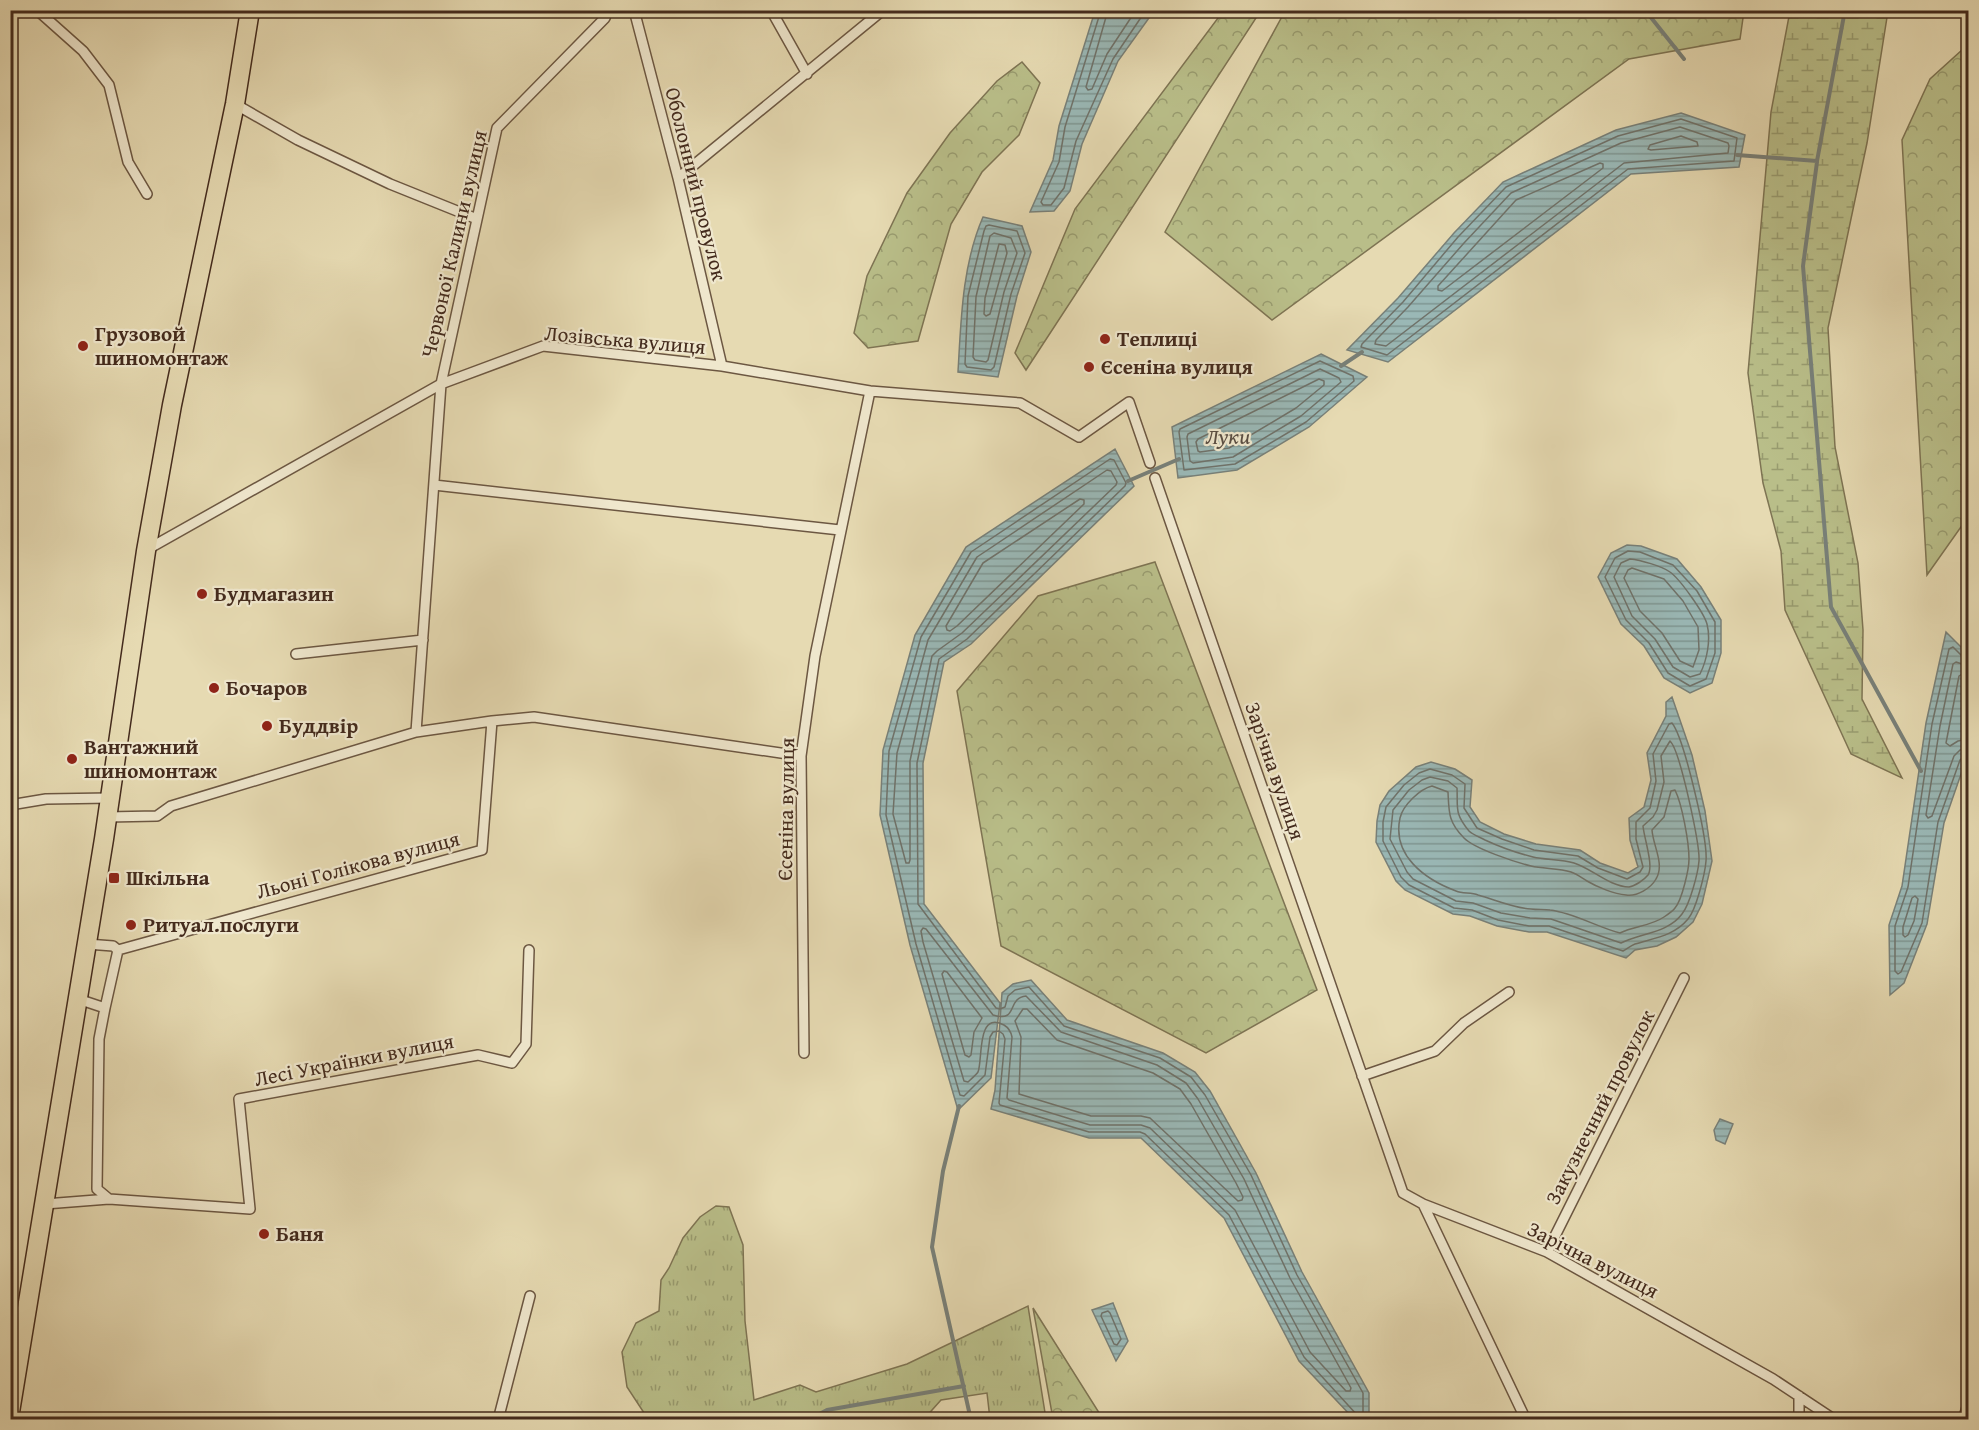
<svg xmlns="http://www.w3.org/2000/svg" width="1979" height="1430" font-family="'Gentium Book Plus',serif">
<defs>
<pattern id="grass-tufts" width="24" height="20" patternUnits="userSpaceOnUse" patternTransform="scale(1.5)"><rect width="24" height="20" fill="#b9be89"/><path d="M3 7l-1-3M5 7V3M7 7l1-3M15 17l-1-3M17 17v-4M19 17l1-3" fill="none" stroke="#989b6f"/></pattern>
<pattern id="forest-crowns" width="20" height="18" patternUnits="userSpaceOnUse" patternTransform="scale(1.5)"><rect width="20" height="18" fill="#b9be89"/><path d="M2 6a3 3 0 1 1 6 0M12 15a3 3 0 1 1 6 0" fill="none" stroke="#989b6f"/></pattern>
<pattern id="wetland-marsh" width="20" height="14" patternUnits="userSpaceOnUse" patternTransform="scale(1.5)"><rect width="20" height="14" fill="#b9be89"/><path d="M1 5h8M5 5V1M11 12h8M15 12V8" fill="none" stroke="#989b6f"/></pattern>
<pattern id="water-rules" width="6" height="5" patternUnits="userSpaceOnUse" patternTransform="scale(1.5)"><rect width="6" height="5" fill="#9ab8b6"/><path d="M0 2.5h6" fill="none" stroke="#7f9693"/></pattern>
</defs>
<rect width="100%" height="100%" fill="#e6dab2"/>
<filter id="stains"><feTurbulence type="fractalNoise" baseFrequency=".00333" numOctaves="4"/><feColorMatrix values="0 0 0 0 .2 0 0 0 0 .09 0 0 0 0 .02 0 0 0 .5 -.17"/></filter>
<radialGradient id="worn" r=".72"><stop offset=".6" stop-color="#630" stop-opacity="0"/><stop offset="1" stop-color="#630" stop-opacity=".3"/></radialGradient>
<path fill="url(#grass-tufts)" stroke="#7e7453" stroke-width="1.5" d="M716 1206 729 1207 743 1245 745 1321 754 1400 800 1385 816 1392 907 1364 1028 1306 1046 1419H990L987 1393 941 1400 924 1419H648L627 1387 622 1352 636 1323 659 1311 661 1280 669 1268 683 1238 700 1217Z"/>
<path fill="url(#forest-crowns)" stroke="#7e7453" stroke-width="1.5" d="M1224 10 1259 11 1258 15 1026 370 1015 353 1075 209Z
M1285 11V10L1744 11 1740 39 1629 59 1272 320 1165 232Z
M1968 49V517L1927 575 1902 140 1930 79 1962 50Z
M1022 62 1040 83 1019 135 982 172 951 224 918 341 868 348 854 333 867 276 907 193 950 133 997 81Z
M1155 562 1317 990 1206 1053 1001 946 957 691 1038 596Z
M1033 1308 1103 1419H1053Z"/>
<path fill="url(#wetland-marsh)" stroke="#7e7453" stroke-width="1.5" d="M1790 11H1888L1867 143 1828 328 1835 447 1858 563 1863 630 1862 699 1902 778 1851 754 1785 610 1781 551 1763 483 1748 373 1771 112Z"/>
<path fill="url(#water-rules)" stroke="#788079" stroke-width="1.5" d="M1095 11H1154L1118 61 1082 144 1070 191 1054 211 1030 212 1053 160 1059 126Z
M1681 113 1745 135 1739 167 1631 174 1388 362 1347 350 1398 298 1454 233 1503 182 1616 130Z
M983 217 1022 226 1031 252 1017 296 998 377 958 372C961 321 962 265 983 217Z
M1321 354 1367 377 1309 427 1237 470 1178 478 1172 427Z
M1115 449 1134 486 971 644 944 662 923 763 924 904 1000 1003 991 1078 958 1110 910 945 880 815 883 750 915 635 966 547Z
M1627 545 1641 546 1677 559 1701 587 1721 620V653L1712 683 1690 693 1664 678 1644 646 1621 624 1598 577 1611 553Z
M1946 632 1968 654V754L1944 823 1927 924 1904 983 1890 995 1889 925 1902 886 1926 723Z
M1672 697 1692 755 1705 811 1712 861 1702 904 1693 922 1676 937 1657 946 1635 950 1626 958 1547 932H1529L1497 926 1470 916 1453 914 1405 890 1396 881 1376 842 1377 821 1380 805 1389 791 1416 767 1431 762 1455 769 1472 780 1470 807 1480 822 1504 834 1536 844 1580 850 1600 863 1628 873 1638 867 1630 840 1629 818 1644 807 1651 780 1647 753 1666 716V702Z
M1031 980 1067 1020 1163 1053 1195 1072 1210 1091 1256 1173 1302 1272 1369 1393V1419H1354L1299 1361 1224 1218 1141 1138H1089L991 1109 995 1090 1002 993 1013 984Z
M1720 1119 1733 1124 1725 1144 1716 1140 1714 1130Z
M1113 1303 1128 1341 1116 1361 1092 1310Z"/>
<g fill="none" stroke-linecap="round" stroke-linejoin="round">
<path stroke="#6f726a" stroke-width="1.5" d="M1101 10 1065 127 1059 162 1041 202 1043 205H1051L1064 188 1076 141 1113 59 1146 10
M1108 10 1086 87 1088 90 1092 89 1107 54 1136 10
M1681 119 1737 138 1734 161 1628 169 1387 355 1361 347 1362 344 1403 302 1458 237 1506 187 1618 136Z
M1680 127 1728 143 1729 146 1728 153 1624 163 1386 346 1375 344 1376 340 1408 307 1464 243 1511 193 1621 143Z
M1681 136 1697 142 1698 146 1651 150 1648 149 1650 145Z
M1600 163 1603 164V168L1442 291 1438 290V286L1516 200Z
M989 225 1017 231 1025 253 1011 294 994 367 991 370 967 367 965 364 968 296 984 231 986 226Z
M994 233 1011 238 1017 253 1004 292 988 360 986 362 975 360 973 357 976 297 990 236Z
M999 244 1005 245 1007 253 990 314 986 316 984 314 985 298Z
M1320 361 1353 376 1354 381 1306 422 1235 464 1184 470 1179 432 1180 429Z
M1320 369 1339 378 1341 382 1301 416 1233 457 1193 463 1190 461 1187 437 1188 434Z
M1319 379 1324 381V385L1296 408 1229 448 1200 452 1198 451 1196 442 1198 439Z
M1110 459 1114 460 1126 483 1125 486 967 639 939 659 917 763 918 904 996 1008 1000 1009 1005 1007 1008 996 1015 990 1029 987 1064 1026 1160 1058 1191 1077 1205 1095 1251 1175 1297 1275 1363 1393V1414L1361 1417 1358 1416 1304 1357 1229 1215 1145 1134 1140 1132H1089L1000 1105 999 1103 1005 1039 1003 1034 999 1031 993 1032 990 1037 985 1075 964 1096 960 1095 916 944 886 815 889 751 921 637 971 552Z
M1107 470 1111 471 1117 482 1116 485 962 633 937 651 932 656 910 761V860L909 863H906L893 814 897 753 928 640 977 557Z
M1080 499 1084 500V504L957 626 950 631 947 630 946 626 983 563Z
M1628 551 1640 552 1673 565 1697 591 1715 622V653L1706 679 1690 686 1668 673 1649 643 1626 620 1605 577 1615 558Z
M1630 559C1640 560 1662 566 1670 572 1680 579 1704 613 1707 624 1711 640 1707 660 1700 674L1690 677 1673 667 1655 639 1632 616 1614 577 1621 563Z
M1632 568 1664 579 1683 601 1698 627 1699 650 1693 667 1680 661 1662 633 1640 611 1624 578 1628 570Z
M1968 658 1963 657 1953 647 1949 649 1932 724 1908 887 1895 926V971L1898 974 1901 972 1922 923 1938 822 1960 760 1964 756H1968
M1968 666 1956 662 1953 664 1940 726 1926 815 1928 818 1932 816 1954 756 1960 750 1968 748
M1968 675 1962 674 1959 676 1946 743 1950 746 1958 741 1968 739
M1672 723C1684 738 1708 840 1706 861 1705 874 1696 910 1688 919 1674 936 1654 938 1635 944 1630 946 1627 949 1623 951L1549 926H1529L1498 920 1472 910 1454 908 1409 885 1401 877 1383 841V822L1386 807 1404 785 1419 773 1430 769 1452 775 1465 784 1464 808 1477 828 1502 839 1534 850 1578 856 1598 868 1627 879 1640 872 1643 867 1636 839V822L1650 808 1656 781 1653 754 1669 724Z
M1670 741C1680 750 1700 845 1699 861 1698 873 1690 904 1682 914 1668 933 1641 933 1621 943L1551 919 1530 918 1501 913 1473 903 1456 901 1413 879 1407 872 1390 839 1393 810 1409 790 1422 780 1430 777 1448 781 1457 788C1458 808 1454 813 1469 831 1473 835 1480 837 1485 840 1500 847 1517 853 1533 857 1546 860 1561 859 1574 863 1591 868 1610 887 1629 887 1635 886 1644 880 1648 875 1654 866 1644 838 1643 826L1653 817 1657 810 1664 782 1661 756Z
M1432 786 1448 792C1449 812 1448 822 1464 838 1475 849 1515 862 1531 866 1544 869 1559 868 1571 872 1577 874 1582 878 1587 881 1597 887 1614 894 1626 895 1637 897 1651 888 1656 879 1665 864 1653 846 1652 830L1664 817 1671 791 1675 790C1682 804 1689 842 1689 859 1689 869 1682 900 1675 908 1673 911 1667 915 1664 917 1651 926 1634 926 1620 933 1597 927 1574 913 1550 910 1544 909 1538 910 1531 909 1513 908 1496 900 1478 895 1471 892 1463 894 1456 891 1424 879 1392 855 1400 818 1403 805 1420 789 1432 786Z
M1915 896 1918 899 1914 921 1908 935 1905 937 1903 935V927L1912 898Z
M923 928 926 929 993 1015C1019 1023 1006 998 1026 996L1061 1032 1157 1065 1186 1083 1198 1099 1244 1179 1290 1278 1351 1388 1350 1391H1346L1310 1352 1235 1210 1150 1128 1141 1125H1090L1009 1100 1007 1098 1012 1037C1011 1032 1009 1028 1004 1025 976 1010 983 1061 978 1072 976 1075 971 1079 968 1082L964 1081 923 942 921 931Z
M944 971 947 972 982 1018 974 1032 971 1055 969 1057 965 1055 942 974Z
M1023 1009H1027L1057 1040 1153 1073 1180 1089 1191 1104 1236 1183 1243 1197 1242 1200 1238 1201 1150 1118 1141 1116H1091L1019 1094 1021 1037 1015 1021Z
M1108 1311 1110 1313 1121 1339 1117 1345 1114 1344 1101 1316 1102 1313Z"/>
<path stroke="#788079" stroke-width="4" d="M1645 10 1684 59
M1737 155 1817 161 1845 10
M1817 162 1803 266 1831 607 1921 771
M1341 366 1362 352
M1128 481 1179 459
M959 1106 943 1171 932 1247 971 1420
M808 1420 827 1410 964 1386"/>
<g stroke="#6c5742" stroke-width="12">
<path id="street" d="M37 10 83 51 109 85 128 162 147 194
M634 10 678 178 722 366
M771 10 807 74
M235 104 298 140 390 184 477 219
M678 178 883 10
M1155 478 1403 1193 1423 1204 1547 1252 1773 1379 1835 1420
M434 485 840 530
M148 549 441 384 543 346 722 366 870 391 1020 403 1079 437 1129 402 1150 463
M296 654 423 640
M416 732 441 384 497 128 605 18 608 10
M10 805 46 799 110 798
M107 817 157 816 171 806 416 732 492 721 534 717 801 756
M87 944 113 946 118 950 482 850 492 721
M78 999 105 1008 99 1039 97 1189 109 1199
M105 1008 118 950
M804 1053 801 756 815 656 870 391
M1362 1076 1435 1051 1464 1023 1509 992
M45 1204 109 1199 250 1209 239 1099 478 1055 512 1063 526 1044 529 950
M1423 1204 1526 1420
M1547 1252 1684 978
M1799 1396V1420
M498 1420 530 1296
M1963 1420 1968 1404"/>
</g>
<g stroke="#442b1d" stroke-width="21">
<path id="highway" d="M10 1412 104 839 146 551 172 405 235 104 250 10"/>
</g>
<use href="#street" stroke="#efe7cd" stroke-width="9"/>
<use href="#highway" stroke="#e6dab2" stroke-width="18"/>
</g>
<g fill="#8f2418" stroke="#efe7cd" stroke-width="2">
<circle cx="1105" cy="339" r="6"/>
<circle cx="83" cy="346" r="6"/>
<circle cx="1089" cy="367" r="6"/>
<circle cx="202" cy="594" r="6"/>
<circle cx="214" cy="688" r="6"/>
<circle cx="267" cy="726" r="6"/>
<circle cx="72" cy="759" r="6"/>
<rect x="108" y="872" width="12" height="12" rx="3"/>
<circle cx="131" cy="925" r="6"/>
<circle cx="264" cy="1234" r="6"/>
</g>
<g text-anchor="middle" stroke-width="4.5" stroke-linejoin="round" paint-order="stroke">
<g font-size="21" fill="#442b1d" stroke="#efe7cd">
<text transform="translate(696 184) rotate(76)" y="7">Оболонний провулок</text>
<text transform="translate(454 244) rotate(-77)" y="7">Червоної Калини вулиця</text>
<text transform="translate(625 340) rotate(5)" y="7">Лозівська вулиця</text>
<text transform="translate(1275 771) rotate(71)" y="7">Зарічна вулиця</text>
<text transform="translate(786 809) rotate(-89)" y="7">Єсеніна вулиця</text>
<text transform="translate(358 865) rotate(-15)" y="7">Льоні Голікова вулиця</text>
<text transform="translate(354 1060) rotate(-11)" y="7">Лесі Українки вулиця</text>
<text transform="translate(1600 1107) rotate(-63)" y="7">Закузнечний провулок</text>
<text transform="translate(1593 1260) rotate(27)" y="7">Зарічна вулиця</text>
</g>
<g font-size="21" font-weight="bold" fill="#442b1d" stroke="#efe7cd" text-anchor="start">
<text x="95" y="341">Грузовой<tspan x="95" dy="24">шиномонтаж</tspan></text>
<text x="1117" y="346">Теплиці</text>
<text x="1101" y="374">Єсеніна вулиця</text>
<text x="214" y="601">Будмагазин</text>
<text x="226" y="695">Бочаров</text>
<text x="279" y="733">Буддвір</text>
<text x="84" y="754">Вантажний<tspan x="84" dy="24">шиномонтаж</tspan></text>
<text x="126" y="885">Шкільна</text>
<text x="143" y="932">Ритуал.послуги</text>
<text x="276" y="1241">Баня</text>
</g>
<g font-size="22" font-style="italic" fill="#5a4e43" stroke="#efe7cd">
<text x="1228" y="444">Луки</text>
</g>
</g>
<rect width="1979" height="1430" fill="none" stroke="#e6dab2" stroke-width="36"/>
<rect x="12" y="12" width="1955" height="1406" fill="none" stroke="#442b1d" stroke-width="3"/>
<rect x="18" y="18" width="1943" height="1394" fill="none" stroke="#442b1d" stroke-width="1.5"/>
<rect width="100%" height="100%" filter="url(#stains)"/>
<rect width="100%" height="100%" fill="url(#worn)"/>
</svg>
